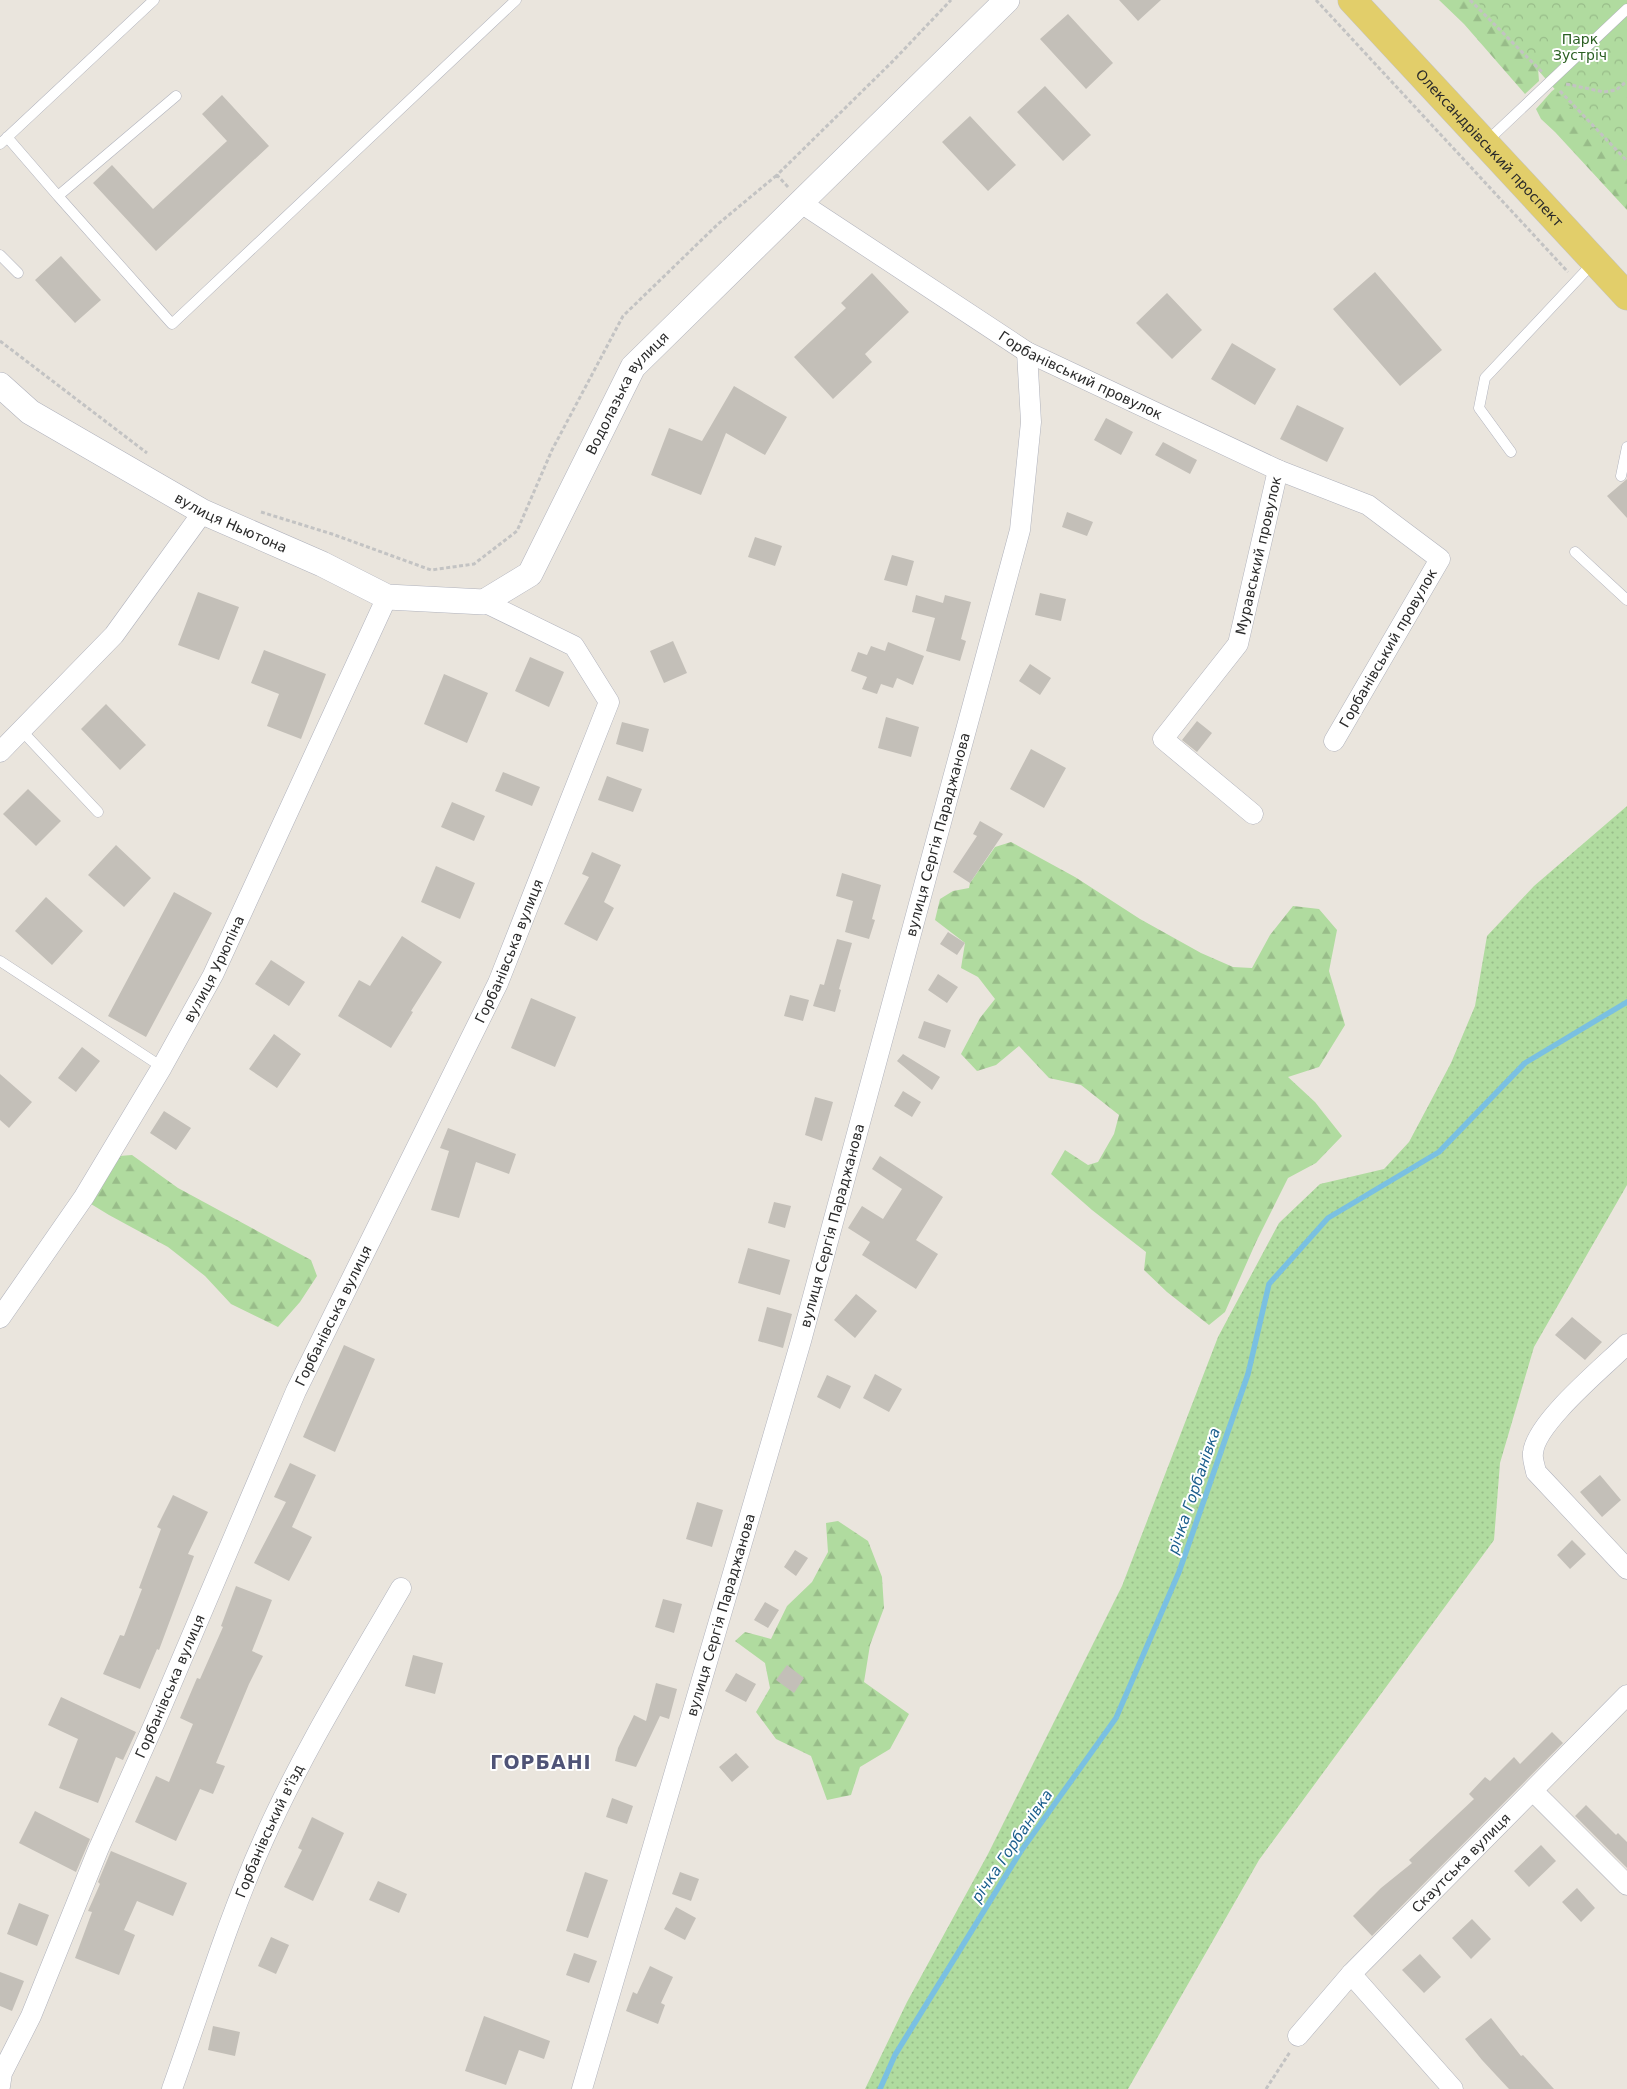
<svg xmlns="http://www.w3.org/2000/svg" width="1627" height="2089" font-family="'DejaVu Sans',sans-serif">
<defs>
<pattern id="grass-dots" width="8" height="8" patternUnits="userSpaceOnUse" patternTransform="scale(1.25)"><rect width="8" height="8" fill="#b0db9f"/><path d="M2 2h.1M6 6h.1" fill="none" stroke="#98bc89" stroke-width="1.8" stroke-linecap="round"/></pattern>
<pattern id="forest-firs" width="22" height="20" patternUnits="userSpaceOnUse" patternTransform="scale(1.25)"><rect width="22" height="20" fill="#b0db9f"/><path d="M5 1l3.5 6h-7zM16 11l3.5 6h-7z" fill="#98bc89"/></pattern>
<pattern id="park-crowns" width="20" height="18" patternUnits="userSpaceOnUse" patternTransform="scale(1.25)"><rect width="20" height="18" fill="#b0db9f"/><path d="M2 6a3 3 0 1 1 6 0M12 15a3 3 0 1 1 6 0" fill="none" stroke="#98bc89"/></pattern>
</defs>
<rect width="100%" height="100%" fill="#eae5dd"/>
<path fill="url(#grass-dots)" d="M1627 806V1185L1534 1347 1500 1463 1494 1540 1259 1860 1128 2089H865L907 2002 988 1854 1122 1586 1218 1337 1279 1223 1320 1184 1384 1169 1409 1142 1451 1063 1475 1006 1487 936 1534 886Z"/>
<path fill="url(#forest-firs)" d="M1439 0H1583L1537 55 1539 81 1525 94 1464 24Z
M1627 34V210L1555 132 1541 119 1536 109 1552 91Z
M1011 842 1075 877 1140 919 1201 953 1233 967 1252 968 1270 935 1293 906 1319 909 1337 930 1329 971 1345 1025 1319 1067 1288 1077 1315 1102 1342 1136 1316 1163 1288 1178 1256 1242 1225 1312 1209 1325 1167 1292 1144 1270 1146 1252 1092 1210 1051 1174 1065 1150 1088 1165 1098 1162 1114 1134 1119 1115 1081 1085 1049 1078 1019 1046 996 1065 977 1071 961 1054 980 1018 995 999 978 977 961 968 965 943 935 920 940 899 953 891 969 888 970 883 995 847Z
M132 1155 178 1188 311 1260 317 1276 300 1302 278 1327 231 1304 205 1276 168 1247 109 1215 91 1204 119 1156Z
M838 1521 868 1541 882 1577 884 1608 870 1645 864 1682 909 1714 890 1749 860 1767 851 1795 827 1800 811 1756 776 1739 756 1712 770 1688 765 1663 735 1641 745 1632 771 1639 787 1606 812 1582 828 1552 826 1523Z"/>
<path fill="url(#park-crowns)" d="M1476 0H1627V171Z"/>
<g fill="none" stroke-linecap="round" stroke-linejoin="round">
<path stroke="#7ac0e2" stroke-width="5.5" d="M880 2089 895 2055 1021 1851 1116 1718 1179 1572 1248 1374 1269 1284 1328 1218 1439 1152 1525 1063 1627 1002"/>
</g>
<path fill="#c3bfb8" d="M1119 0H1161L1138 21Z
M1068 14 1113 63 1086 89 1040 39Z
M1045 86 1091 135 1063 161 1017 112Z
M222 95 269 146 156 251 93 183 112 165 153 209 227 141 202 114Z
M970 116 1016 165 988 191 942 142Z
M61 256 101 300 75 323 35 280Z
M1375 272 1442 350 1400 386 1333 309Z
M872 273 909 312 865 354 872 362 833 399 794 357 846 308 841 303Z
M1167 293 1202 330 1172 359 1136 323Z
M1232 343 1276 369 1255 405 1211 379Z
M734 386 787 417 765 455 726 433 701 495 651 475 669 428 702 441Z
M1297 405 1344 428 1327 462 1280 439Z
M1106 418 1133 432 1121 455 1094 440Z
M1163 442 1197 460 1190 474 1155 455Z
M1627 479V518L1607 496Z
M1067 512 1093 522 1087 536 1062 527Z
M755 537 782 546 775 566 748 557Z
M892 555 914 561 907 586 884 580Z
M198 592 239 607 219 660 178 645Z
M1040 593 1066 599 1061 621 1035 615Z
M916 595 943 603 945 595 971 602 961 639 966 641 960 661 926 651 935 618 912 612Z
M673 641 687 673 664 683 650 651Z
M888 642 924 656 913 685 897 678 893 688 881 684 877 694 862 689 867 677 851 671 858 652 867 655 871 646 885 651Z
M264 650 326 674 301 739 267 726 279 694 251 683Z
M530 657 564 672 549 707 515 691Z
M1030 664 1051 678 1040 695 1019 681Z
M444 674 488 693 467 743 424 724Z
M106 704 146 745 120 770 81 729Z
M886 717 919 727 911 757 878 748Z
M1197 721 1212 733 1197 752 1182 740Z
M622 722 649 729 643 752 616 744Z
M1031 749 1066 768 1044 808 1010 789Z
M503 772 540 787 532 806 495 791Z
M607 776 642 789 633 812 598 800Z
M28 789 61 821 36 846 3 814Z
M452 802 485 816 474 841 441 827Z
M980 821 1003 834 970 883 953 872 977 836 973 834Z
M116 845 151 878 124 907 88 875Z
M592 852 621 865 604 902 614 908 597 941 564 924 589 877 582 874Z
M436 866 475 883 460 919 421 902Z
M842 873 881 885 872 919 875 920 869 939 845 932 853 901 836 896Z
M174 892 212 913 146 1037 108 1016Z
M46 897 83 931 52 965 15 931Z
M948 932 965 943 957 955 940 944Z
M402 936 442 962 411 1011 413 1012 391 1048 338 1016 359 980 370 986Z
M837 939 852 943 839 989 841 990 835 1012 813 1006 820 984 824 985Z
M271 960 305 982 289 1006 255 984Z
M938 974 958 987 947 1003 928 990Z
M790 995 809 1000 803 1021 784 1016Z
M531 998 576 1017 555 1067 511 1048Z
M924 1021 951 1030 945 1048 918 1038Z
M274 1034 301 1054 277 1088 249 1069Z
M82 1047 100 1061 76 1092 58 1078Z
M903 1054 940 1077 932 1090 897 1061Z
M0 1074 32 1102 9 1128 0 1120Z
M903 1091 921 1102 912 1117 894 1106Z
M815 1097 833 1102 822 1141 805 1135Z
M164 1111 191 1128 176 1150 150 1133Z
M448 1128 516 1154 509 1174 476 1162 459 1218 431 1210 449 1151 440 1148Z
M880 1156 943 1197 916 1240 938 1254 916 1289 862 1255 870 1242 848 1228 862 1206 883 1219 902 1189 872 1169Z
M774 1202 791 1206 785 1228 768 1223Z
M748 1248 790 1260 780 1295 738 1283Z
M856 1294 877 1311 855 1338 834 1320Z
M767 1307 792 1314 783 1348 758 1341Z
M1572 1317 1602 1342 1585 1360 1555 1335Z
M344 1345 375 1359 335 1452 303 1437Z
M875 1374 902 1389 889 1412 863 1398Z
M827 1375 851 1386 840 1409 817 1397Z
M290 1463 316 1475 292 1527 312 1537 289 1581 254 1563 286 1502 274 1497Z
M1600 1475 1621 1500 1602 1517 1580 1492Z
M173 1495 208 1512 188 1554 194 1556 159 1650 157 1649 140 1689 103 1674 120 1635 124 1636 142 1589 139 1588 161 1529 157 1527Z
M697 1502 723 1510 712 1547 686 1539Z
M1572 1540 1586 1554 1570 1569 1557 1555Z
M795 1550 808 1558 796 1576 784 1567Z
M236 1586 272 1600 252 1651 263 1656 249 1684 216 1763 225 1766 213 1794 200 1789 176 1841 135 1822 156 1776 169 1782 193 1724 180 1718 197 1678 200 1679 223 1627 221 1626Z
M663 1599 682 1604 674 1633 655 1627Z
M765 1602 779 1610 768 1628 754 1620Z
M413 1655 443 1663 435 1694 405 1686Z
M787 1665 804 1678 794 1693 776 1680Z
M736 1673 756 1684 746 1702 725 1691Z
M656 1683 677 1689 669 1719 660 1716 636 1767 615 1761 618 1748 634 1715 646 1721Z
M61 1697 136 1732 123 1760 116 1757 98 1803 59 1788 78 1739 48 1725Z
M1552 1732 1563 1743 1372 1936 1353 1916 1381 1888 1412 1863 1409 1860 1474 1799 1469 1794 1485 1777 1490 1781 1514 1757 1520 1764Z
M736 1753 749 1767 732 1782 719 1767Z
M612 1798 633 1806 627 1824 606 1817Z
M1586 1805 1616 1835 1618 1833 1627 1842V1868L1575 1816Z
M35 1811 90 1839 76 1872 19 1843Z
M312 1817 344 1833 313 1901 284 1887 302 1850 298 1848Z
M1541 1845 1556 1861 1529 1887 1514 1871Z
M111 1851 187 1883 173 1916 137 1901 124 1930 135 1935 119 1975 75 1958 92 1912 88 1911 100 1884 98 1882Z
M585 1872 608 1880 588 1938 566 1931Z
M680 1872 699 1879 691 1901 672 1894Z
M378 1881 407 1894 399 1913 369 1900Z
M1577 1888 1595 1908 1581 1922 1562 1902Z
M19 1903 49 1915 37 1946 7 1934Z
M676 1907 696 1918 685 1940 664 1929Z
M1472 1919 1491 1939 1471 1959 1452 1938Z
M271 1937 289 1945 276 1974 258 1966Z
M574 1953 597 1961 589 1983 566 1975Z
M1420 1954 1441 1977 1424 1993 1402 1970Z
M650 1966 673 1977 661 2003 665 2005 658 2024 626 2011 633 1992 637 1994Z
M0 1972 24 1981 12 2011 0 2006Z
M484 2016 550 2041 544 2059 519 2050 506 2085 465 2071Z
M1491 2018 1521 2056 1523 2055 1554 2089H1509L1482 2060 1465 2039Z
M213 2026 240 2032 235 2056 208 2050Z"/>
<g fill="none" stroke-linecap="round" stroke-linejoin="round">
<g stroke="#b0b2bc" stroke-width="11">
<path id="service" d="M176 96 58 196 172 324 516 0
M7 137 58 196
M1486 142 1627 9
M0 144 154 0
M0 255 18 273
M1511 452 1479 408 1485 378 1594 262
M1621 476 1627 447
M1575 552 1627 600
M21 730 98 812
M0 961 162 1067"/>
</g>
<g stroke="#b0b2bc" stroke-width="21">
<g id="minor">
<path id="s1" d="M801 203 1027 352 1278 470 1368 505 1440 559 1334 741"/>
<path d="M0 752 114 635 203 512"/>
<path id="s2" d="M1253 814 1163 739 1238 644 1278 470"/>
<path id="s3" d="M0 1318 84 1197 162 1067 213 975 387 597"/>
<path d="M1627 1344C1605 1366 1535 1423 1533 1453 1532 1459 1535 1466 1536 1472L1627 1569"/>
<path d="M1533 1791 1627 1885"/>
<path d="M1351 1974 1453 2089"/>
<path id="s4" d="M1298 2036 1351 1974 1627 1695"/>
<path id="s5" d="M0 2086 2 2073 31 2016 98 1850 155 1722 296 1391 498 983 609 702 574 646 484 602"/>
<path id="s6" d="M172 2089C202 2006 227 1921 263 1841 302 1753 353 1671 401 1588"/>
<path id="s7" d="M582 2089 801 1341 1020 530 1031 422 1027 352"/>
</g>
</g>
<g stroke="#b0b2bc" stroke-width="26">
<g id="tertiary">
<path id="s8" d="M0 385 30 412 203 512 322 564 387 597 484 602 530 574 633 367 1007 0"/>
</g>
</g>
<g stroke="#c3c3c3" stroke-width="29">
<g id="primary">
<path id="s9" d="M1352 0 1627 296"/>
</g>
</g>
<path stroke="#c3c3c3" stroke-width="3" stroke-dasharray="4 2.5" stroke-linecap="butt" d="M1316 0 1568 272
M1470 0 1542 72
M1566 84 1604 92 1616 90 1627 81
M1560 91 1627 161
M788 187 777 175 894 60 951 0
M0 341 147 453
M261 512 332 534 431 570 474 564 517 531 552 450 623 316 718 224 777 175
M1266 2089 1290 2052"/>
<use href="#service" stroke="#fff" stroke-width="10"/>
<use href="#minor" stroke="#fff" stroke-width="20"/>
<use href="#tertiary" stroke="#fff" stroke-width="25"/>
<use href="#primary" stroke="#e2ce6a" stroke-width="28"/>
</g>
<g text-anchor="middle" stroke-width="4" stroke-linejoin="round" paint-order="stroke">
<g font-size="14" fill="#2a5f21" stroke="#fff">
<text x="1580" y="44">Парк<tspan x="1580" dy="16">Зустріч</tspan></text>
</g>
<g font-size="14" fill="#2a2a2a" stroke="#fff">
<text dy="5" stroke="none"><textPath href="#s9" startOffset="202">Олександрівський проспект</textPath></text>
<text dy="5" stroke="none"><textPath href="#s1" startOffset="329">Горбанівський провулок</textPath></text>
<text dy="5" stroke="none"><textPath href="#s8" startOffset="800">Водолазька вулиця</textPath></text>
<text dy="5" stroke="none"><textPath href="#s8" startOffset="270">вулиця Ньютона</textPath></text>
<text dy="5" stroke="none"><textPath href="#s2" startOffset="329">Муравський провулок</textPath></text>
<text transform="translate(1388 648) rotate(-60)" y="5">Горбанівський провулок</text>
<text dy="5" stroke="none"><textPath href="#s7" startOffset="1304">вулиця Сергія Параджанова</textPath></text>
<text dy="5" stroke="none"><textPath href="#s5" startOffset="1245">Горбанівська вулиця</textPath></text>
<text dy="5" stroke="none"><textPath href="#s3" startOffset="410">вулиця Урюпіна</textPath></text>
<text dy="5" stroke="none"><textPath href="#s7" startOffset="899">вулиця Сергія Параджанова</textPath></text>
<text dy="5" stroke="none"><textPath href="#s5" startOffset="840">Горбанівська вулиця</textPath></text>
<text dy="5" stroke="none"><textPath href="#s7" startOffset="494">вулиця Сергія Параджанова</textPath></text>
<text dy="5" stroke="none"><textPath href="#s5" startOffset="435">Горбанівська вулиця</textPath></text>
<text dy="5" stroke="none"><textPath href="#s6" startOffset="276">Горбанівський в'їзд</textPath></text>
<text dy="5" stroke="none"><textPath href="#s4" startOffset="238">Скаутська вулиця</textPath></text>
</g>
<g font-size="15" font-style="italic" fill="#1b5e8c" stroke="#fff">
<text transform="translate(1194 1491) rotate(-71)" y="5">річка Горбанівка</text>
<text transform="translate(1012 1846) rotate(-56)" y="5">річка Горбанівка</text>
</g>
<g font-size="19" font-weight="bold" letter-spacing="1" fill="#4f5376" stroke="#fff">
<text x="541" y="1769">ГОРБАНІ</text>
</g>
</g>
</svg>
